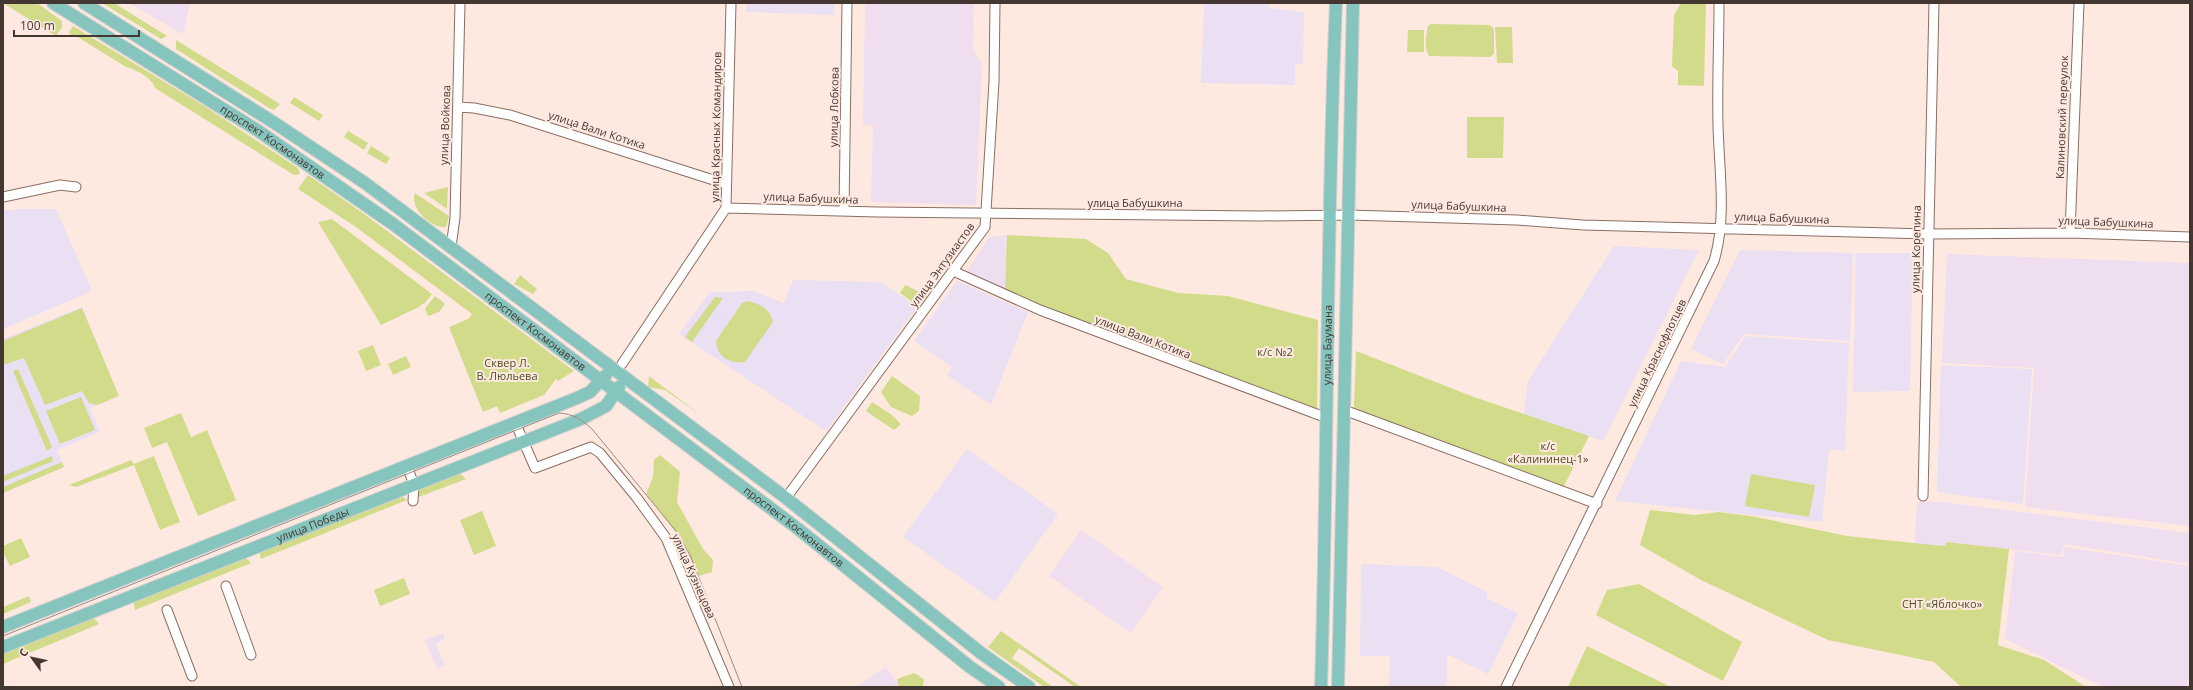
<svg xmlns="http://www.w3.org/2000/svg" width="2193" height="690" font-family="'Open Sans',sans-serif">
<rect width="100%" height="100%" fill="#fee9e1"/>
<path fill="#efdeef" d="M129 3H190L183 34 175 30Z
M865 3H974L973 49 982 64 976 205 871 202 873 126 863 124Z
M1007 235 1005 292 966 273 989 237Z
M1947 254 2190 263V526L2025 507 2034 368 1942 363Z
M1917 502H1943L2190 533V564L2064 544 2061 555 1946 542 1945 546 1914 544Z
M1081 530 1163 587 1131 633 1049 576Z
M2065 547 2190 566V674L2187 687H2103L2005 639 2015 551 2063 557Z
M443 633 445 639 436 644 445 666 437 669 425 640Z
M886 667 899 685 895 687H855Z"/>
<path fill="#ebdff3" d="M747 3H835L834 15 746 12Z
M1204 3H1269V8L1304 12 1303 64H1295V85L1201 83Z
M18 209H56L92 291 3 329V211Z
M1614 246 1699 250 1603 441 1524 414 1528 381Z
M1740 250 1853 253 1850 341 1744 334 1723 364 1691 349Z
M1856 253H1913L1910 391 1853 392Z
M793 280 881 282 917 307 826 431 679 334 710 292 753 291 784 303Z
M957 281 1028 312 991 405 947 375 952 367 914 341Z
M82 307 119 396 90 408 100 432 57 450 64 467 3 493V339Z
M1746 336 1849 343 1845 451 1829 449 1822 522 1615 501 1681 361 1725 367Z
M1941 365 2032 369 2023 504 1937 492Z
M967 449 1058 514 995 602 903 537Z
M1361 564 1437 567 1487 592V598L1518 613 1488 674 1447 654V682L1444 687H1389L1390 656H1360Z"/>
<path fill="#d2db89" d="M3 3H37L62 21V27L56 36Z
M102 3H114L167 36 161 39Z
M1681 3H1706L1704 86 1678 85V71L1672 66 1674 15Z
M1431 24 1490 25 1494 29V54L1490 57 1429 56C1424 49 1426 34 1428 26Z
M73 26 209 109 298 168 300 174 294 175 155 88C152 78 137 70 126 67L76 36 75 37 71 36 69 32Z
M1495 27H1512L1513 63H1497Z
M1408 30H1424V52H1407Z
M176 40 280 104 274 110 269 108 176 49Z
M294 97 323 115 319 121 290 103Z
M1467 117H1504L1503 158H1467Z
M348 131 368 143 364 150 344 137Z
M371 146 390 158 386 164 367 153Z
M308 175 367 216 574 371 558 381 556 379 544 395 500 413 497 406 483 412 449 327 468 319 472 314 356 227 298 189Z
M448 187 447 209 424 193Z
M415 193 449 216 446 227C432 229 409 208 415 193Z
M332 219 432 294 424 304H422L419 307 381 325 318 222Z
M1007 235 1086 239 1108 253 1126 279 1178 293 1228 296 1318 320 1317 410 1005 292Z
M520 275 537 289 533 294 514 284Z
M905 285 928 296 918 306 900 293Z
M435 296 445 304 439 312 428 316 425 309Z
M715 297 723 298 692 342 685 337Z
M748 301C761 304 770 309 773 322L745 362C729 364 717 357 716 341L742 303Z
M82 308 119 396 97 405 89 403 82 391 45 405 24 358 3 365V341Z
M373 345 381 365 366 371 358 351Z
M1356 351 1474 397 1589 436 1563 488 1354 408Z
M406 356 411 367 393 375 388 364Z
M18 369 52 447 47 451 13 371Z
M649 376 702 416 665 390 648 387Z
M892 376 920 396 919 411 912 416 891 407 881 392Z
M81 397 95 430 60 444 46 411Z
M872 402 892 415 901 424 894 430 866 411Z
M181 413 191 437 207 430 236 500 198 516 167 442 152 448 144 428Z
M660 455 680 472 677 502 703 549 713 560 712 572 699 576 681 539 646 494 653 477 654 460Z
M52 456 53 461 3 482V476Z
M154 456 180 522 160 530 134 465 76 487 69 485 131 460 134 464Z
M62 462 64 467 3 493V487Z
M458 472 466 479 416 498 415 488Z
M1751 474 1815 485 1809 517 1745 506Z
M399 494 407 500 261 559 259 551Z
M1650 510 1695 515 1718 512 1751 516 1847 536 1933 545 1945 546 1946 542 2009 549 1998 645 2044 660 2086 687H1961L1934 662 1828 640 1701 580 1640 545Z
M482 511 496 546 474 555 460 520Z
M21 538 30 557 10 566 3 552V546Z
M244 556 251 563 135 610 133 601Z
M404 578 410 594 380 606 374 590Z
M1639 584 1742 642 1723 681 1596 615 1607 590Z
M29 596 31 602 3 614V607Z
M93 617 99 624 3 664V653Z
M1001 631 1081 687H1075L1019 648 1012 658 1053 687H1044L988 647Z
M1587 646 1671 687H1568Z
M914 673 924 679 923 687H899L897 679Z"/>
<g fill="none" stroke-linecap="round" stroke-linejoin="round">
<g stroke="#8b6e62" stroke-width="11">
<path id="minor" d="M458 107 474 108 510 115 726 184
M3 197 60 185 76 187
M726 208 878 212 1260 216 1349 215 1517 220 1583 225 1928 234 2070 233 2190 237
M844 211 847 3
M2070 233 2079 3
M451 247 455 218 460 3
M953 271 1040 310 1327 418
M622 364 726 208 731 3
M1344 410 1597 504
M515 422 535 468 591 447 600 453 637 498 666 538 729 687
M407 466 414 485 413 501
M1923 496 1934 3
M786 498 985 227 994 82 995 3
M226 586 251 655
M167 610 192 676
M1506 687 1714 261C1727 218 1719 169 1718 125 1717 84 1719 44 1719 3"/>
</g>
<g stroke="#d2cfce" stroke-width="14">
<g id="major">
<path id="s1" d="M53 3 257 130 393 224 797 528 970 667 999 687"/>
<path d="M84 3 273 122 365 183 786 498 981 653 1029 687"/>
<path d="M3 627 577 398 590 392 606 375"/>
<path id="s2" d="M3 647 581 419 606 406 619 387"/>
<path id="s3" d="M1321 687C1328 459 1326 231 1336 3"/>
<path d="M1338 687 1353 3"/>
</g>
</g>
<use href="#minor" stroke="#fff" stroke-width="9"/>
<use href="#major" stroke="#85c5be" stroke-width="12"/>
<path stroke="#9b8a84" stroke-width="1" d="M3 636 559 413C573 414 581 419 592 429L676 531 690 555 742 687"/>
</g>
<g text-anchor="middle" stroke-width="4" stroke-linejoin="round" paint-order="stroke">
<g font-size="11" fill="#443732" stroke="#fee9e1">
<text transform="translate(834 107) rotate(-89)" y="4">улица Лобкова</text>
<text transform="translate(2062 117) rotate(-88)" y="4">Калиновский переулок</text>
<text transform="translate(445 125) rotate(-88)" y="4">улица Войкова</text>
<text transform="translate(716 127) rotate(-89)" y="4">улица Красных Командиров</text>
<text transform="translate(597 130) rotate(18)" y="4">улица Вали Котика</text>
<text dy="4" stroke="none"><textPath href="#s1" startOffset="260">проспект Космонавтов</textPath></text>
<text transform="translate(811 198) rotate(2)" y="4">улица Бабушкина</text>
<text x="1135" y="207">улица Бабушкина</text>
<text transform="translate(1459 206) rotate(2)" y="4">улица Бабушкина</text>
<text transform="translate(1782 218) rotate(2)" y="4">улица Бабушкина</text>
<text transform="translate(2106 222) rotate(2)" y="4">улица Бабушкина</text>
<text transform="translate(1916 249) rotate(-89)" y="4">улица Корепина</text>
<text transform="translate(942 265) rotate(-54)" y="4">улица Энтузиастов</text>
<text dy="4" stroke="none"><textPath href="#s1" startOffset="584">проспект Космонавтов</textPath></text>
<text transform="translate(1143 337) rotate(21)" y="4">улица Вали Котика</text>
<text dy="4" stroke="none"><textPath href="#s3" startOffset="342">улица Баумана</textPath></text>
<text transform="translate(1657 353) rotate(-64)" y="4">улица Краснофлотцев</text>
<text dy="4" stroke="none"><textPath href="#s2" startOffset="333">улица Победы</textPath></text>
<text dy="4" stroke="none"><textPath href="#s1" startOffset="908">проспект Космонавтов</textPath></text>
<text transform="translate(694 576) rotate(66)" y="4">улица Кузнецова</text>
</g>
<g font-size="11" fill="#4a4e23" stroke="#fee9e1">
<text x="1275" y="356">к/с №2</text>
<text x="507" y="367">Сквер Л.<tspan x="507" dy="13">В. Люльева</tspan></text>
<text x="1548" y="450">к/с<tspan x="1548" dy="13">«Калининец-1»</tspan></text>
<text x="1942" y="608">СНТ «Яблочко»</text>
</g>
</g>
<rect width="2193" height="690" fill="none" stroke="#443732" stroke-width="8"/>
<g transform="translate(32 658) rotate(303)" stroke="#fee9e1" stroke-width="3" paint-order="stroke">
<path d="M0-3L7 15L0 10L-7 15Z" fill="#443732"/>
<text y="-6" font-size="11" font-weight="bold" text-anchor="middle" fill="#443732">С</text>
</g>
<path d="M14 30v6h125v-6" fill="none" stroke="#443732" stroke-width="2"/>
<text x="20" y="30" font-size="12" fill="#443732" stroke="#fee9e1" stroke-width="3" paint-order="stroke">100 m</text>
</svg>
